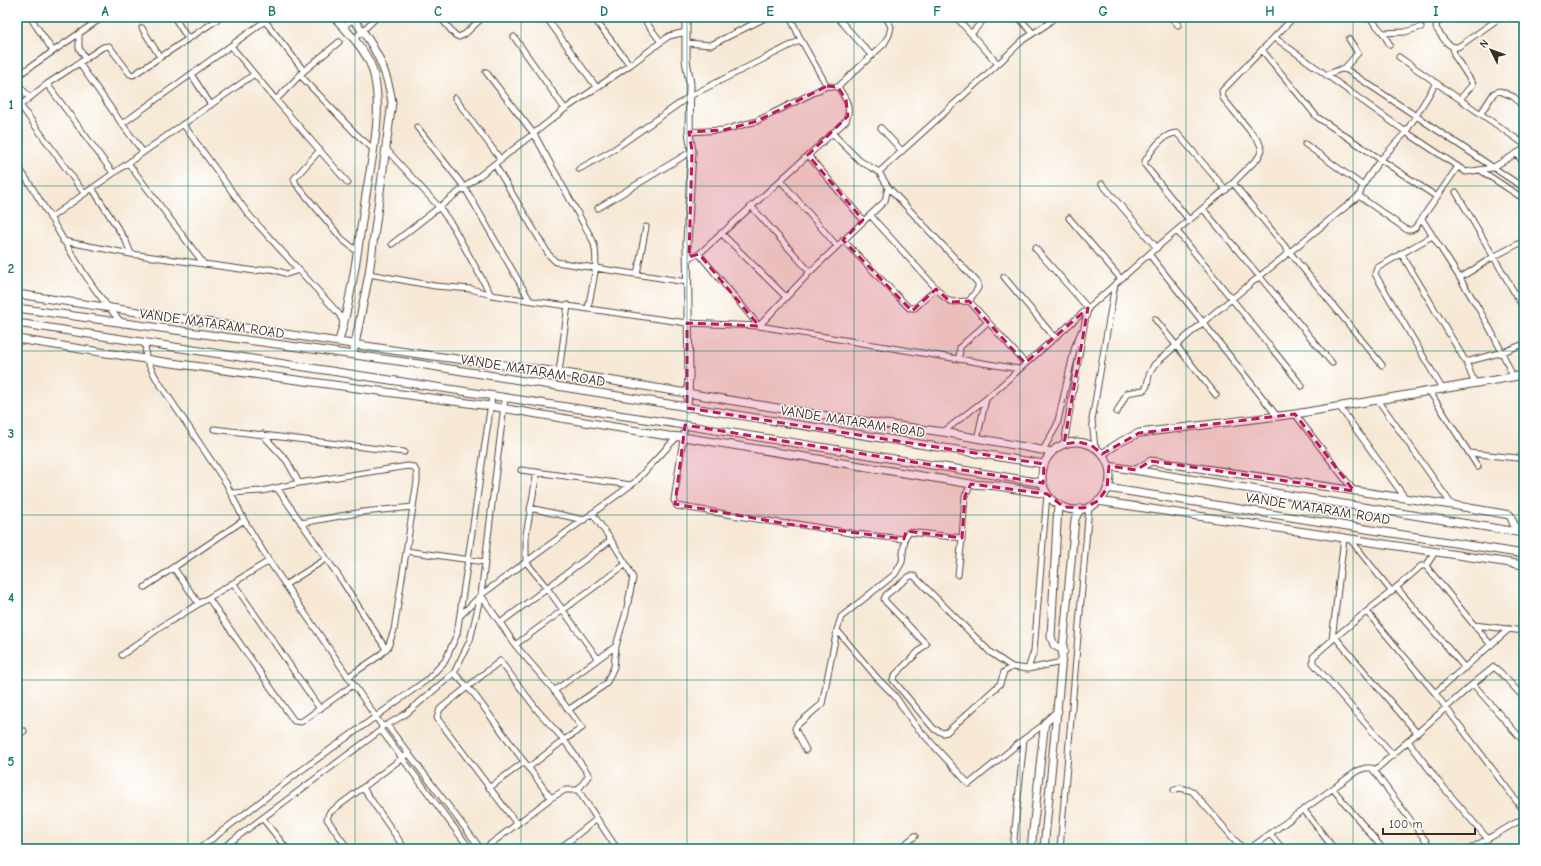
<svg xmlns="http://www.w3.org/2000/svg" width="1541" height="866" font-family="'Comic Neue',sans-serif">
<rect width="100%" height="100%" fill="#fff"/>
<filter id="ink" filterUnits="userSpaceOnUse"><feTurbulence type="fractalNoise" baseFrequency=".025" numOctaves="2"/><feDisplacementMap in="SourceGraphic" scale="8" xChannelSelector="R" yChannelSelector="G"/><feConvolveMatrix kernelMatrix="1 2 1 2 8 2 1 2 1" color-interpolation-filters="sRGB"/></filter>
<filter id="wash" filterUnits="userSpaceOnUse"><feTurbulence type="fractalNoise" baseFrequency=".012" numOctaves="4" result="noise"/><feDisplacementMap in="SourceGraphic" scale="16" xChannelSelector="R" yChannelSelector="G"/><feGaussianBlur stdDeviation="0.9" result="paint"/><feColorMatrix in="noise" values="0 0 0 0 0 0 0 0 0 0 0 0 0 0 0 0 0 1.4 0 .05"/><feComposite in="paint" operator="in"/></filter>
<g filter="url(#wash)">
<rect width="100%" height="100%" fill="#f6e8d5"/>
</g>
<g filter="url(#ink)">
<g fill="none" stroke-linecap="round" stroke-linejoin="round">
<g stroke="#574639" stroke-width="7">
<path id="street" d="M30 17 53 51
M91 17 95 22
M174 17 188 39
M262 17 265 21 270 17
M440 17 455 35 459 37 465 34 483 17
M546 17 597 88
M593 17 630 65
M642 17 661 42
M837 17 872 56
M956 17 998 64 1023 40 1046 25 1055 17
M1018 17 1033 33
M1171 17 1178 25
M1369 17 1383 33 1390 45
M1438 17 1436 28C1442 36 1447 48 1458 47L1501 17
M343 27 356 17
M142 28 160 57
M79 33V48L86 59
M1383 33 1405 32 1421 27
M971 34 986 17
M514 37 565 109
M354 39 377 17
M686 43 711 45 767 17
M231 46 276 100 304 71
M1453 47 1454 55 1473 84 1460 99
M1262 50 1317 117 1437 197
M1399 57 1524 144
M79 63 103 47 109 46 130 74 133 75 217 20 215 17
M1344 69 1358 53 1349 39
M486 72 534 134 593 241C600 261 592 287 588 308
M191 74 211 105
M300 75 355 133 372 148
M1326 75 1341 69 1347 70 1524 188
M17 76 103 17
M17 83 29 97
M1436 83 1406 132 1466 172 1492 168 1524 149
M47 84 113 173
M838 87 884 44 889 35 891 27 886 17
M455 98 501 160
M276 100 348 183
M20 105 84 193
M17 108 47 84 79 63 122 124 265 21 304 71 339 42
M1481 113 1494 93 1500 91 1514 97 1524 108
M122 124 143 152
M183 124 249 215 339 314 344 324
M417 127 465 188 529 299
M881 128 902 151
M689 132 724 130 757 121 827 86 801 40 790 17
M1305 144 1362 185
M386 149 439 207 452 225 491 295
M320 150 294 179 296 184 342 239 358 252
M1517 154 1524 164
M808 155 863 220
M128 163 204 264
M17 165C54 217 79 277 123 324
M495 165 549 255 556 262 687 282
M579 169 613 150 690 96 801 40
M1480 170 1521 197 1524 202
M879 172 998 64
M781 181 837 246
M1233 183 1382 365
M1102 184 1157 248
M888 187 978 283V288L969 301
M92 188 126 241 131 254
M1456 192 1524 309
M1359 196 1407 230H1411L1415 228 1457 168
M751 206 810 272
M598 208 692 151
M1203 209 1332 363
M870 215 944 297 951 302 969 301 1025 363
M50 218 253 75
M1069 218 1121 279
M1422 219C1454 270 1490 320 1513 377
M1189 220 1145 165V161C1151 151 1163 133 1177 133L1226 190
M1177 231 1302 386
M721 233 785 296
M1432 236 1377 268 1375 274 1443 390
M843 240 909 308H915L936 289
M63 241 131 254 255 271C271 267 272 269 287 274L299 270
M392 244 565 109 630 65 669 36 686 32
M1035 248 1088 308
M1401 253 1466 362 1475 384
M699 254 759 326 1019 369
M1149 254 1277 416
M689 257 699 254 846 121C852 107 846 99 838 87L827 86
M369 274 435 286 471 289 491 295 687 323 759 326 810 272 885 201 888 187 879 172 860 161 833 134
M637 274 646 227
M1004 277 1055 338
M1460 278 1493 257 1524 241
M1155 319 1216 395
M145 342 146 359 156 378 226 483 244 520 269 561 382 726
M959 359 960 347 988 322
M1466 362 1503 352 1524 344
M559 372 568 305
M1430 392 1478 467
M1378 400 1452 505
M1339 406 1406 499
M1117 412 1127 393 1144 390 1147 386 1149 375 1154 365 1202 323 1359 196C1367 171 1389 151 1406 132L1275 38
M1295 414 1354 491
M685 425 674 500 677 506 787 524 791 523 856 534 904 539
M214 429 404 452
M943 432 986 399 1149 254 1233 183 1258 158 1262 150 1259 142 1223 98 1222 91 1294 17
M262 434 287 461 299 483
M977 439 986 399
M1064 444 1084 326 1088 309
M1095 448 1092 420 1115 284
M1043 450 1057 425 1075 346 1081 332
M1469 453 1517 458
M521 470 631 485
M537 472 526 535V562L547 588 598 659 554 691
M277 488 342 581 386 649
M231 493 262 491 299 483 408 466 414 467 417 473V481L394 630 388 647 379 656 348 677
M530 508 584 520
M301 523 363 512 413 507
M1350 539 1392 592
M406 551 485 562
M1426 566 1435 552
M173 567 199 604
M958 575 962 538
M234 584 320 709
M285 585 326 559
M145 587 244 520
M1397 588 1465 668
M481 595 516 646 553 689 582 728 564 740 589 775 578 790 617 849
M209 599 294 721 301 722 353 685
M1367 612 1435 693
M460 616 481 595 635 482 677 437
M500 623 611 540 592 513
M1474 625 1491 645
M1509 629 1435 693 1524 811
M837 630 878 679 895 696 914 724 969 784 1024 739 1046 723
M1335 637 1417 733
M1332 640 1344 538
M515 645 626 564 611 540
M122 655 161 627 269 561
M598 659 616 646 626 612 633 578 626 564
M1012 667 1004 672 1000 684 947 732 943 733 934 729 893 680 894 676 926 644 886 602 884 599 886 595 910 576H914L991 653 1012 667 1028 669 1062 662
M1028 669 1034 651 1047 494
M454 673 474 694 551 798 565 790H578
M1473 684 1494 667 1501 673 1524 698
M568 710 606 684 614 667 616 646
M387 725 481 849
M381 730 470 849
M17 736 24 731
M1408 741 1438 781 1487 838
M806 750 795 729 796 726 822 704 837 630 841 617 895 574 902 562 905 537 909 532 962 538 965 496 971 484
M1393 755 1313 663V657C1347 625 1386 598 1421 566H1426L1474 625 1524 631
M1374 771 1473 684 1524 742
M363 788 405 849
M489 788 524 762
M1333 789 1383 849
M1174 790 1180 788 1192 791 1243 849
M1304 810 1334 849
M263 819 287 849
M517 824 437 718 440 709 500 661 538 711 564 740 528 768
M1270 834 1283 849
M199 849 299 772 428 679 445 661 457 634 492 396
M221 849 381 730 382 726 387 725 407 713 454 673 470 640 481 595 505 397
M348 849 327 819 329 813 409 753
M484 849 551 798
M559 849 597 819
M899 849 915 836
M1013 849 1024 739
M1060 849 1089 506
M1249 849 1357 771 1365 768H1372L1374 771 1432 849
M1470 849 1524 818"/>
</g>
<g stroke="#574639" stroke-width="9">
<path id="secondary" d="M334 17C348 32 365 49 372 68 385 107 371 161 365 201 358 248 352 295 339 341
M351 17C374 42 387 69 392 102L369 274 354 349
M686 17V60L690 84 689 132 692 151 687 243 689 375 687 408
M17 294 426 355 559 372 820 415 943 432 1052 452
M17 308 419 364 1044 464
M17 323 671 423 1043 483
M17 339 164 362 490 406 668 436 683 437 971 484 998 486 1047 494
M1042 476a34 34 0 1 1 68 0a34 34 0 1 1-68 0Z
M1102 454 1122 441 1139 433 1295 414 1524 375
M1109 466 1524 533
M1136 470 1151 461 1452 505 1510 515 1517 532
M1107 488 1524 554
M1098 501 1524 565
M1058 504 1051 637 1054 645 1064 651
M1031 849 1044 729 1045 723 1058 711
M1044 849 1075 519 1080 509"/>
</g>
<use href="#street" stroke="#fff" stroke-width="5"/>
<use href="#secondary" stroke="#fff" stroke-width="7"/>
</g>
</g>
<path fill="#c2185b" fill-opacity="0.2" stroke="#c2185b" stroke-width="3" stroke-dasharray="8 5" stroke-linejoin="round" d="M827 86 838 87 846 100 848 116 808 155 863 220 843 240 912 311 936 289 951 302 969 301 1025 363 1088 308 1064 444 1078 442 1091 445 1102 454 1139 433 1295 414 1354 491 1151 461 1136 470 1109 466 1107 488 1098 501 1084 508 1064 507 1047 494 971 484 965 496 962 538 906 531 904 539 787 524 675 504 685 425 1043 483 1044 464 687 408V323L759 326 699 254 689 257 692 151 689 132 724 130 757 121Z"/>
<path fill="none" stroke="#0f766e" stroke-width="1" stroke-opacity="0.55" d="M188 17V849M355 17V849M521 17V849M687 17V849M854 17V849M1020 17V849M1186 17V849M1353 17V849M17 186H1524M17 351H1524M17 515H1524M17 680H1524"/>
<g text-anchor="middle" stroke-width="3" stroke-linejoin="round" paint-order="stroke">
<g font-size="14" fill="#3b2a1e" stroke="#fff">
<text transform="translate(212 323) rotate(8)" y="5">VANDE MATARAM ROAD</text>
<text transform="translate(533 370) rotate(9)" y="5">VANDE MATARAM ROAD</text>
<text transform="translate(853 421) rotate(9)" y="5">VANDE MATARAM ROAD</text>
<text transform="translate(1318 508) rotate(9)" y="5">VANDE MATARAM ROAD</text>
</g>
</g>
<rect width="1541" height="866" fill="none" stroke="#fff" stroke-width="44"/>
<g transform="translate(1491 50) rotate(312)" stroke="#ffffff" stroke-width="3" paint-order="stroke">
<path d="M0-3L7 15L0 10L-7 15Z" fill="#3b2a1e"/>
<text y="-6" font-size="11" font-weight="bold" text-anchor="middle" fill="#3b2a1e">N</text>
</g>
<path d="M1383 828v6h92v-6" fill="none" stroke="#3b2a1e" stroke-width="2"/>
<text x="1389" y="828" font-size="12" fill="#3b2a1e" stroke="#ffffff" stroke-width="3" paint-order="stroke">100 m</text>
<rect x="22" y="22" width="1497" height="822" fill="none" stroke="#0f766e" stroke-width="1.5"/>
<g font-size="13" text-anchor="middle" font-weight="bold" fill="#0f766e">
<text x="105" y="16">A</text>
<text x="272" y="16">B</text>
<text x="438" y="16">C</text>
<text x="604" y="16">D</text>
<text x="770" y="16">E</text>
<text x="937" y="16">F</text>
<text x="1103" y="16">G</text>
<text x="1270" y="16">H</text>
<text x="1436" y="16">I</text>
<text x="11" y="109">1</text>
<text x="11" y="273">2</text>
<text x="11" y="438">3</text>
<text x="11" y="602">4</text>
<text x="11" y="766">5</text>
</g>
</svg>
